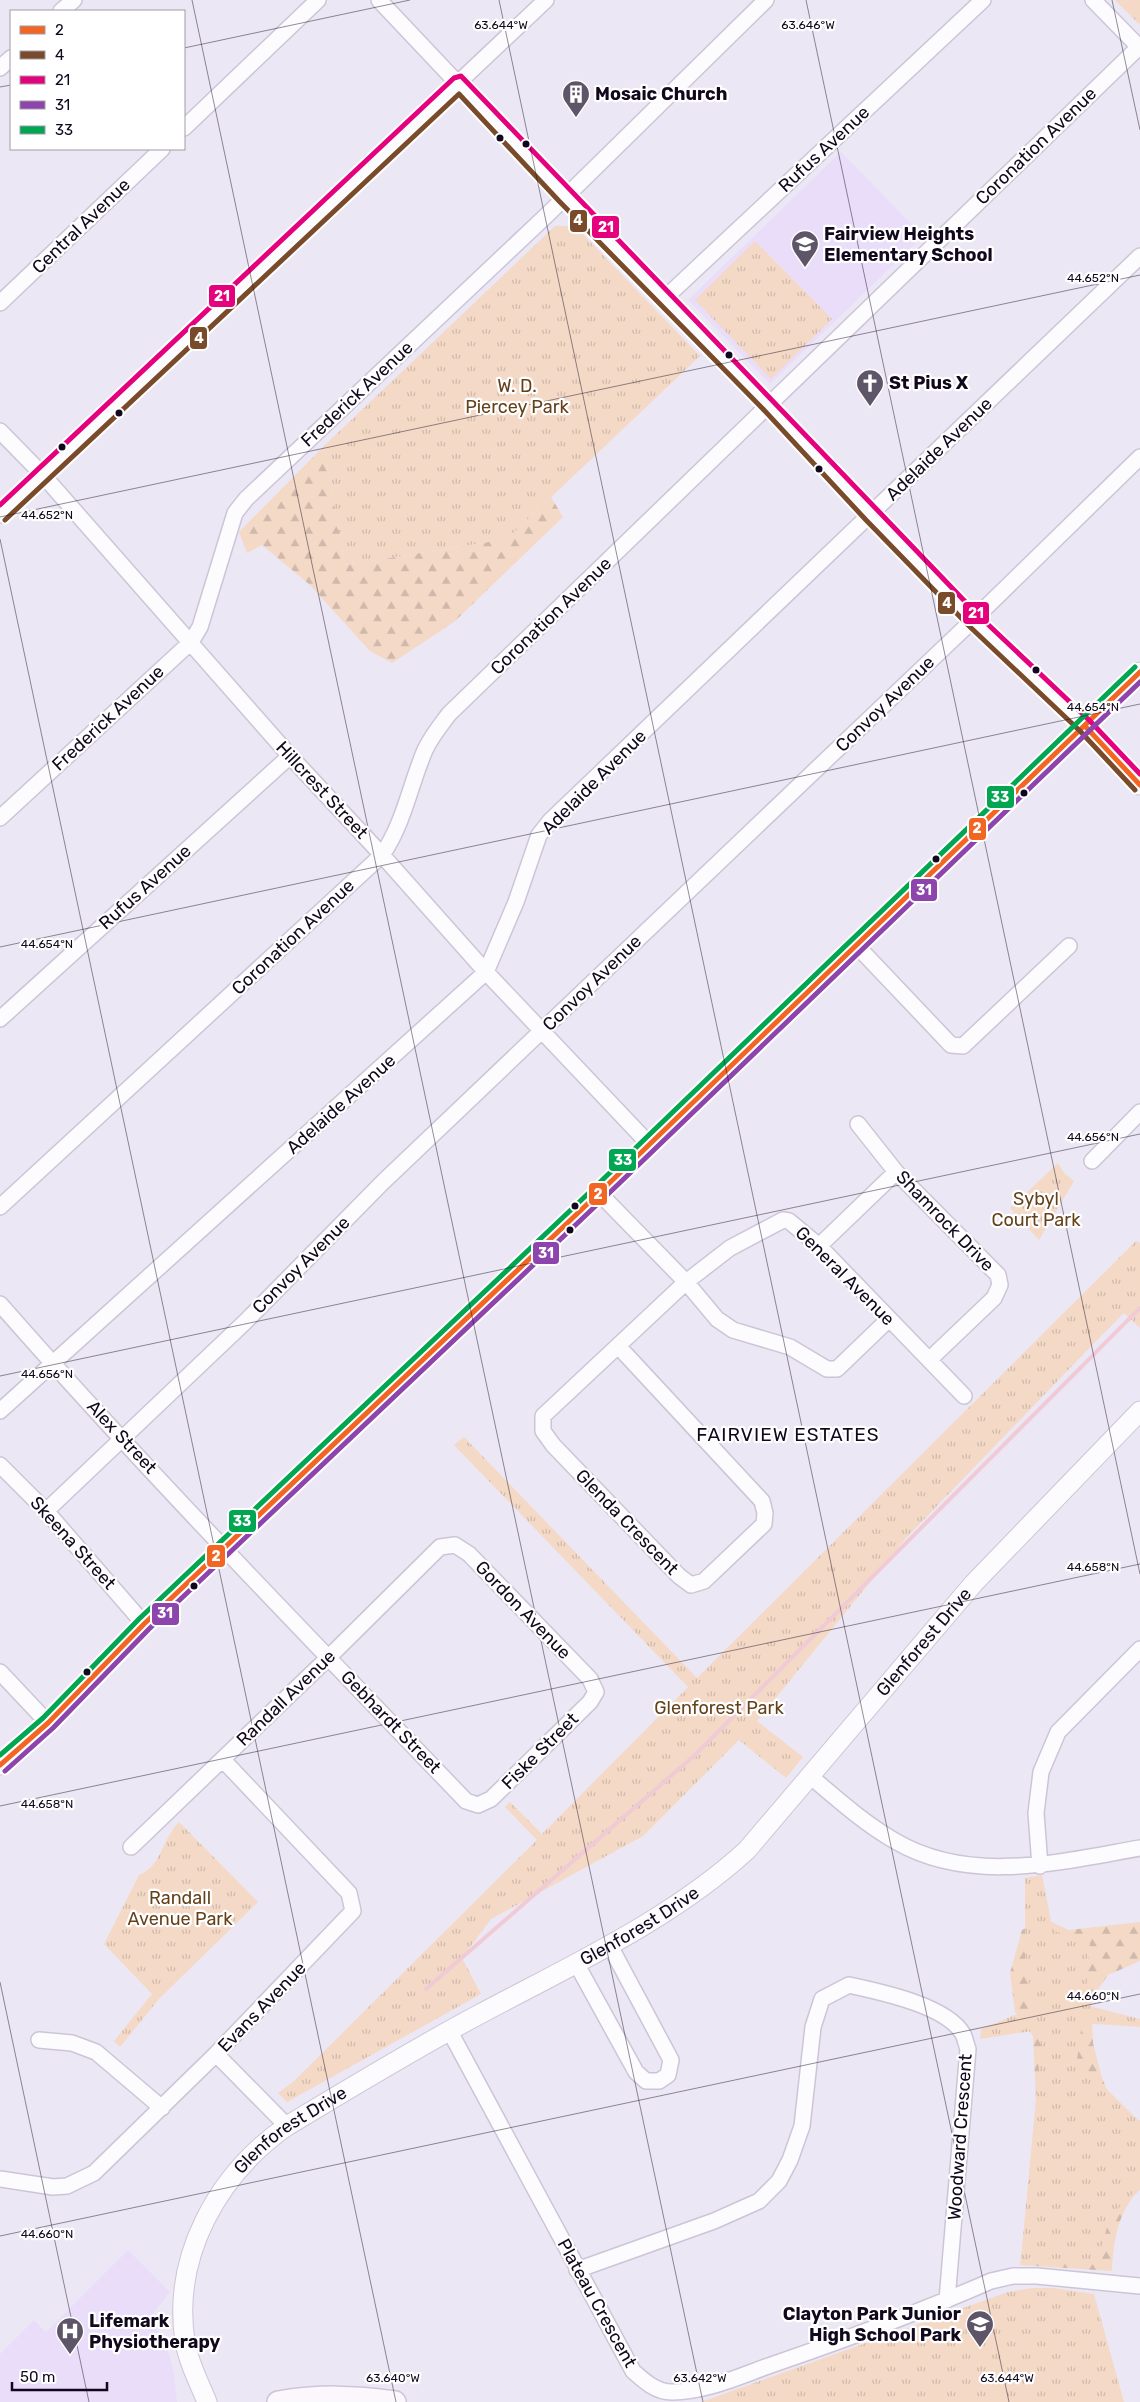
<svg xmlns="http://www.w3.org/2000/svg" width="1140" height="2402" font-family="Rubik,sans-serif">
<defs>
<pattern id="forest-firs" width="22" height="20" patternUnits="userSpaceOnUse" patternTransform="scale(1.25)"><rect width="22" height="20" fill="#f4d9c7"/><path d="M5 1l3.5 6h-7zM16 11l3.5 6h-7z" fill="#d0b9aa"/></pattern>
<pattern id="park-tufts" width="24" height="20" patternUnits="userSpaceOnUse" patternTransform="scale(1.25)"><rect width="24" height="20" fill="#f4d9c7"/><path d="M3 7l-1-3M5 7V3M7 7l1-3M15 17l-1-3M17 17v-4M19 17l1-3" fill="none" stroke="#d0b9aa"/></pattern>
</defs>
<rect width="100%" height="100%" fill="#ece7f4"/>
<path fill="#e9ddfa" d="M841 152 923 236 770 384 688 300Z
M128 2250 170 2292 147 2321 164 2336 174 2374 177 2402H0V2354L34 2320 46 2332Z"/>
<path fill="url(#forest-firs)" d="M324 446 345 565 507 539 551 497 563 517 454 622 392 663 370 651 310 585 262 545 247 553 239 532Z
M1045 1919 1069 1930 1140 1922V1961L1108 1975 1091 1999 1093 2043 1101 2075 1119 2120H1140V2190C1118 2209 1113 2244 1112 2271L1020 2265 1037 2122 1033 2036 1015 2012 1010 1973 1022 1930Z"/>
<path fill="url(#park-tufts)" d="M1115 0H1140V23L1139 24Z
M555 226H575L700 356 507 539 345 565 324 446Z
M755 241 832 319 771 379 695 300Z
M1058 1163 1064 1173 1074 1181 1039 1240 1010 1208Z
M1136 1241 1140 1243V1328L1124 1313 1100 1337 906 1538 757 1721 803 1757 786 1778 739 1740 643 1836 491 1919 462 1958 481 1994 287 2102 278 2093 293 2082 537 1840 505 1807 510 1802 542 1834 688 1687 454 1445 464 1437 697 1678Z
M179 1822 258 1902 159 1999 120 2047 114 2041 152 1994 104 1944 139 1875C163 1865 161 1840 179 1822Z
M1042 1875 1053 1931 1090 1940 1085 2005 1140 2019V2027L1082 2023 1077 2060 1140 2122V2186L1110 2217 1096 2265 1036 2257 1021 2259 1041 2044 1038 2030 980 2039 981 2029 1034 2007 1025 1960V1878Z
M1032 2288H1053L1094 2294 1124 2402H701L1008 2292Z"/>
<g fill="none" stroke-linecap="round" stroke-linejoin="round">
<path stroke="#f0cad5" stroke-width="4" d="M426 1989 695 1755 1140 1308"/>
<g stroke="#cdc5d7" stroke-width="18">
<path id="minor" d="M379 0 564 196 768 404 871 515 973 620 1085 726
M1093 0 1140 48
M61 11 74 0
M0 68 11 58
M184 128 318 0
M665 298 983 0
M0 303 162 149
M0 431 42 474 290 756 382 855 486 972 649 1144
M0 515 546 0
M0 818 191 642 200 627 235 513 246 499 548 214 766 0
M857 946 951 1045 963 1046 1069 946
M0 1019 290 756
M858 1124 896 1172 998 1275 1000 1285 994 1298 929 1360
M1092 1161 1140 1112
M599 1193 686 1282 717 1319 733 1330 790 1347 827 1369H837L889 1319
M0 1207 382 855C404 823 410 785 425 750 431 737 440 726 449 714L1139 47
M819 1246 896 1172
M0 1304C149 1474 309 1637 466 1801L478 1805 491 1799 590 1702 596 1692 590 1679 469 1554 455 1545 440 1547 329 1657 131 1847
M618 1346 762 1501 765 1513 764 1524 704 1581 691 1585 679 1576 553 1445 543 1431V1416L686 1282 730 1248 783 1220 789 1221 819 1246 964 1396
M0 1411 486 972 516 902 539 835 550 821 1140 256
M0 1465 46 1511 144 1624
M46 1511 245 1322 383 1182 973 620 1140 457
M0 1672 48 1723
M810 1776C837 1799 864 1823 895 1841 970 1885 1060 1862 1140 1848
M1040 1866 1036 1813 1041 1772 1058 1732 1140 1649
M576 1963 636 2072 646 2081H659L668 2075 671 2060 609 1944
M449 2030 633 2371C644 2381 656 2392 672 2392 707 2392 742 2375 774 2364 847 2339 920 2312 991 2281L1013 2276H1037L1140 2286
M39 2040 72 2043 96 2052 162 2108
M216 2054 287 2126
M0 2179 53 2187 67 2186 94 2173 216 2054 353 1911 349 1893 223 1760
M577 2270 714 2221 759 2201 779 2181 790 2160 802 2126 813 2027 822 1999 849 1985C880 1992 946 2005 963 2034 965 2038 966 2044 968 2049L947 2300"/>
</g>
<g stroke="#cdc5d7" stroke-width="21">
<g id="tertiary">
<path d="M1085 726 1140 785"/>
<path d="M0 1765 48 1723 144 1624 599 1193 1140 672"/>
<path id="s1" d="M207 2402C199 2382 188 2362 185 2341 172 2256 218 2174 287 2126 350 2088 414 2049 480 2014 570 1966 672 1919 747 1850L974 1583 1140 1411"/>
</g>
</g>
<g stroke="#cdc5d7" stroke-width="24">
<path id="secondary" d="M278 2402C320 2395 353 2396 395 2402"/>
</g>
<use href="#minor" stroke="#fcfbfd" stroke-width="15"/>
<use href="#tertiary" stroke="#fcfbfd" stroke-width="19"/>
<use href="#secondary" stroke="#faf8fc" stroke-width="21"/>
<g stroke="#fff" stroke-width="9">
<path id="bus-1" d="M1085 726 1140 785
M0 1765 48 1723 144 1624 599 1193 1140 672"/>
</g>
<g stroke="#fff" stroke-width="9">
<path id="bus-2" d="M5 520 459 94 559 201 763 409 866 520 968 625 1080 731 1135 790"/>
</g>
<g stroke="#fff" stroke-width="9">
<path id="bus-3" d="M0 505 454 78 461 76 978 615 1090 721 1140 774"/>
</g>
<g stroke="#fff" stroke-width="9">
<path id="bus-4" d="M5 1771 53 1728 149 1629 604 1198 1140 682"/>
</g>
<g stroke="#fff" stroke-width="9">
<path id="bus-5" d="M0 1755 43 1718 139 1619 594 1188 1135 667"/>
</g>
<use href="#bus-1" stroke="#f26522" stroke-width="5"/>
<use href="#bus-2" stroke="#7a4b2a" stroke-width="5"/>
<use href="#bus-3" stroke="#e5007d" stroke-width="5"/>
<use href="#bus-4" stroke="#8e44ad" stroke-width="5"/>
<use href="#bus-5" stroke="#00a651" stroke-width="5"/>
</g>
<path fill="none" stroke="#12081d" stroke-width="1" stroke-opacity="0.45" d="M192 0 703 2402M499 0 1009 2402M806 0 1140 1574M1112 0 1140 130M184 48 410 0M0 87 11 85M0 517 1140 275M0 539 396 2402M0 947 1140 704M0 1376 1140 1134M0 1806 1140 1564M0 1982 89 2402M0 2236 1140 1994"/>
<defs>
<g id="building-pin" transform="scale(1.4375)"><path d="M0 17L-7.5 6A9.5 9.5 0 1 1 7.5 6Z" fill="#5e5668" stroke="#fff"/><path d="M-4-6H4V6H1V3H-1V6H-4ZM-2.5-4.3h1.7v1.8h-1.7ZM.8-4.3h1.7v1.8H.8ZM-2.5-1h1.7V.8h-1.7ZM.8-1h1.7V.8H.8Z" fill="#fff"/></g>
<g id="school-pin" transform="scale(1.4375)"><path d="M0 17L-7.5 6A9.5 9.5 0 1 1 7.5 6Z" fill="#5e5668" stroke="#fff"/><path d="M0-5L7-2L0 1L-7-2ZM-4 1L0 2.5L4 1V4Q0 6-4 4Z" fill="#fff"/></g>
<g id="church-pin" transform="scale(1.4375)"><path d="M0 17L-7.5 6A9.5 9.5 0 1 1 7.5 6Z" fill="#5e5668" stroke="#fff"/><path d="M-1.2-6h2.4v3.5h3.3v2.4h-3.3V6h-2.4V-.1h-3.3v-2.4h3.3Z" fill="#fff"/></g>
<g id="hospital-pin" transform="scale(1.4375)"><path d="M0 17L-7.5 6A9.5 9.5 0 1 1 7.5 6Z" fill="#5e5668" stroke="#fff"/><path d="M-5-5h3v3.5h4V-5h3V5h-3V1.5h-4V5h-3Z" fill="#fff"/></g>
</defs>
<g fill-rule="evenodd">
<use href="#building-pin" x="576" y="94"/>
<use href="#school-pin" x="805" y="244"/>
<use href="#church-pin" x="870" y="383"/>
<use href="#school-pin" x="980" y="2324"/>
<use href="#hospital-pin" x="70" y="2331"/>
</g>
<g fill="#12081d" stroke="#fff" stroke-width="2">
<circle cx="500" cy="138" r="4.5"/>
<circle cx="526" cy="144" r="4.5"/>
<circle cx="729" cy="355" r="4.5"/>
<circle cx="119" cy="413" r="4.5"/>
<circle cx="62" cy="447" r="4.5"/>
<circle cx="819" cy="469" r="4.5"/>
<circle cx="1036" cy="670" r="4.5"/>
<circle cx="1024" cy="793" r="4.5"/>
<circle cx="936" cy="859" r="4.5"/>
<circle cx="575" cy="1206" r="4.5"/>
<circle cx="570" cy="1230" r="4.5"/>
<circle cx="194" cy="1586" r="4.5"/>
<circle cx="87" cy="1672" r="4.5"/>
</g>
<g text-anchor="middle" stroke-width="4.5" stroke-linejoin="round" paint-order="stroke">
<g font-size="18" font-weight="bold" fill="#12081d" stroke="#fff" text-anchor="start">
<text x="595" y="100">Mosaic Church</text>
<text x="824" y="240">Fairview Heights<tspan x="824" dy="21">Elementary School</tspan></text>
<text x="889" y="389">St Pius X</text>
<text x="961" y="2320" text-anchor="end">Clayton Park Junior<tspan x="961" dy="21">High School Park</tspan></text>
<text x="89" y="2327">Lifemark<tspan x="89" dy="21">Physiotherapy</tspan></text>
</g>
<g font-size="18" fill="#12081d" stroke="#fff">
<text transform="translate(1036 146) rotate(-44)" y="6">Coronation Avenue</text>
<text transform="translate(824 149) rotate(-43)" y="6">Rufus Avenue</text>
<text transform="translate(81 226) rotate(-44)" y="6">Central Avenue</text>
<text transform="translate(357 394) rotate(-43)" y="6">Frederick Avenue</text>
<text transform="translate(939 449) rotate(-44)" y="6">Adelaide Avenue</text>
<text transform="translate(551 616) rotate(-44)" y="6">Coronation Avenue</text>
<text transform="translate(885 704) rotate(-44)" y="6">Convoy Avenue</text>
<text transform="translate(108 718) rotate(-43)" y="6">Frederick Avenue</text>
<text transform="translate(594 782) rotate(-45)" y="6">Adelaide Avenue</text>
<text transform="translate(322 790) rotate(47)" y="6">Hillcrest Street</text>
<text transform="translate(145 887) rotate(-42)" y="6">Rufus Avenue</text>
<text transform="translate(293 937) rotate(-43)" y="6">Coronation Avenue</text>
<text transform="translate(592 983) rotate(-44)" y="6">Convoy Avenue</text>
<text transform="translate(341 1104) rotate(-42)" y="6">Adelaide Avenue</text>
<text transform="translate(945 1221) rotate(46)" y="6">Shamrock Drive</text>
<text transform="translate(301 1265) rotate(-45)" y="6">Convoy Avenue</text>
<text transform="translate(845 1276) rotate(45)" y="6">General Avenue</text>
<text transform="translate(122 1437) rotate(47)" y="6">Alex Street</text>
<text transform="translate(627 1522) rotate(46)" y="6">Glenda Crescent</text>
<text transform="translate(73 1543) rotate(48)" y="6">Skeena Street</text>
<text transform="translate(523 1610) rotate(46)" y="6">Gordon Avenue</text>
<text dy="6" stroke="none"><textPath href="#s1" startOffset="1126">Glenforest Drive</textPath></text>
<text transform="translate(286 1698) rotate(-44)" y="6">Randall Avenue</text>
<text transform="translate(391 1722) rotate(46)" y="6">Gebhardt Street</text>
<text transform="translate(540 1751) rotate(-45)" y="6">Fiske Street</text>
<text dy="6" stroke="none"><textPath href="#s1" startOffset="721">Glenforest Drive</textPath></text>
<text transform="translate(262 2007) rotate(-46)" y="6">Evans Avenue</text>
<text dy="6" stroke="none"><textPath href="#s1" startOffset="316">Glenforest Drive</textPath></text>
<text transform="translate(960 2137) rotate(-86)" y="6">Woodward Crescent</text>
<text transform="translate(597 2303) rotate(61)" y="6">Plateau Crescent</text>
</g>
<g font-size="18" fill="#65411a" stroke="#fff">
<text x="517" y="392">W. D.<tspan x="517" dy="21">Piercey Park</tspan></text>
<text x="1036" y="1205">Sybyl<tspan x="1036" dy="21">Court Park</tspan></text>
<text x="719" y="1714">Glenforest Park</text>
<text x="180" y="1904">Randall<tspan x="180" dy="21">Avenue Park</tspan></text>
</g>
<g font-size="19" letter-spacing="1" fill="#12081d" stroke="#fff">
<text x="788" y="1441">FAIRVIEW ESTATES</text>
</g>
</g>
<g font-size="12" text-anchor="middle" fill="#12081d" stroke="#fff" stroke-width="4.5" stroke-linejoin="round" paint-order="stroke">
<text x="501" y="29">63.644°W</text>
<text x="808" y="29">63.646°W</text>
<text x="1093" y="282">44.652°N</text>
<text x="47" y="519">44.652°N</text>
<text x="1093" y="711">44.654°N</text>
<text x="47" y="948">44.654°N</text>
<text x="1093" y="1141">44.656°N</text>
<text x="47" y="1378">44.656°N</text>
<text x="1093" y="1571">44.658°N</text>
<text x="47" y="1808">44.658°N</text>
<text x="1093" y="2000">44.660°N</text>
<text x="47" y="2238">44.660°N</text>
<text x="393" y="2382">63.640°W</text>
<text x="700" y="2382">63.642°W</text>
<text x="1007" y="2382">63.644°W</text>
</g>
<g stroke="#fff" stroke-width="2">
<rect x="569" y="209" width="19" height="24" rx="5" fill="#7a4b2a"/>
<rect x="591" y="215" width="29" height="24" rx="5" fill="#e5007d"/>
<rect x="208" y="284" width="28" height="24" rx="5" fill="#e5007d"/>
<rect x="189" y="326" width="19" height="24" rx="5" fill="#7a4b2a"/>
<rect x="937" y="591" width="19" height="24" rx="5" fill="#7a4b2a"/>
<rect x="962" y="601" width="28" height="24" rx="5" fill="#e5007d"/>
<rect x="986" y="785" width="29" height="24" rx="5" fill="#00a651"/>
<rect x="968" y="817" width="19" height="24" rx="5" fill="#f26522"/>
<rect x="910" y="878" width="28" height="24" rx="5" fill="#8e44ad"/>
<rect x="608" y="1148" width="29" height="24" rx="5" fill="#00a651"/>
<rect x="588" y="1182" width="20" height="24" rx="5" fill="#f26522"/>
<rect x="532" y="1241" width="28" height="24" rx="5" fill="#8e44ad"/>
<rect x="228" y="1509" width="29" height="24" rx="5" fill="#00a651"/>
<rect x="206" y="1544" width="20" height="24" rx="5" fill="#f26522"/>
<rect x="151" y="1602" width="29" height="24" rx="5" fill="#8e44ad"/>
</g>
<g font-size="14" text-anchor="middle" font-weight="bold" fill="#fff">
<text x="578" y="225">4</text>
<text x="606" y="232">21</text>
<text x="222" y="301">21</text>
<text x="199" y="343">4</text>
<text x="947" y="608">4</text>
<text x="976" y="618">21</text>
<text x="1000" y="802">33</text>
<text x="977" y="833">2</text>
<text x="924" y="895">31</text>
<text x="623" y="1165">33</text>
<text x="598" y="1199">2</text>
<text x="546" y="1258">31</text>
<text x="242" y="1526">33</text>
<text x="216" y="1561">2</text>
<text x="165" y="1618">31</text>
</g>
<rect x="10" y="10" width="175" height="140" fill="#ffffff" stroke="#a09ca5"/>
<rect x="20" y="26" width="25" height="8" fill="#f26522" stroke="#a09ca5"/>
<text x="55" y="35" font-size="15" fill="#12081d">2</text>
<rect x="20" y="51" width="25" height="8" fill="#7a4b2a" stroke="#a09ca5"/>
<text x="55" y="60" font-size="15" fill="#12081d">4</text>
<rect x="20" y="76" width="25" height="8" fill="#e5007d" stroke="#a09ca5"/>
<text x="55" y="85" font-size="15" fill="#12081d">21</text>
<rect x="20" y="101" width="25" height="8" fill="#8e44ad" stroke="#a09ca5"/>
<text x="55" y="110" font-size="15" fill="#12081d">31</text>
<rect x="20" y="126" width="25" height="8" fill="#00a651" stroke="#a09ca5"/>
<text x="55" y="135" font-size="15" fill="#12081d">33</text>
<path d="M12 2382v8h95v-8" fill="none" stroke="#12081d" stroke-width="2.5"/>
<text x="20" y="2382" font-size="15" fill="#12081d" stroke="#ffffff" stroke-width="4" paint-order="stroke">50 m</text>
</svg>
